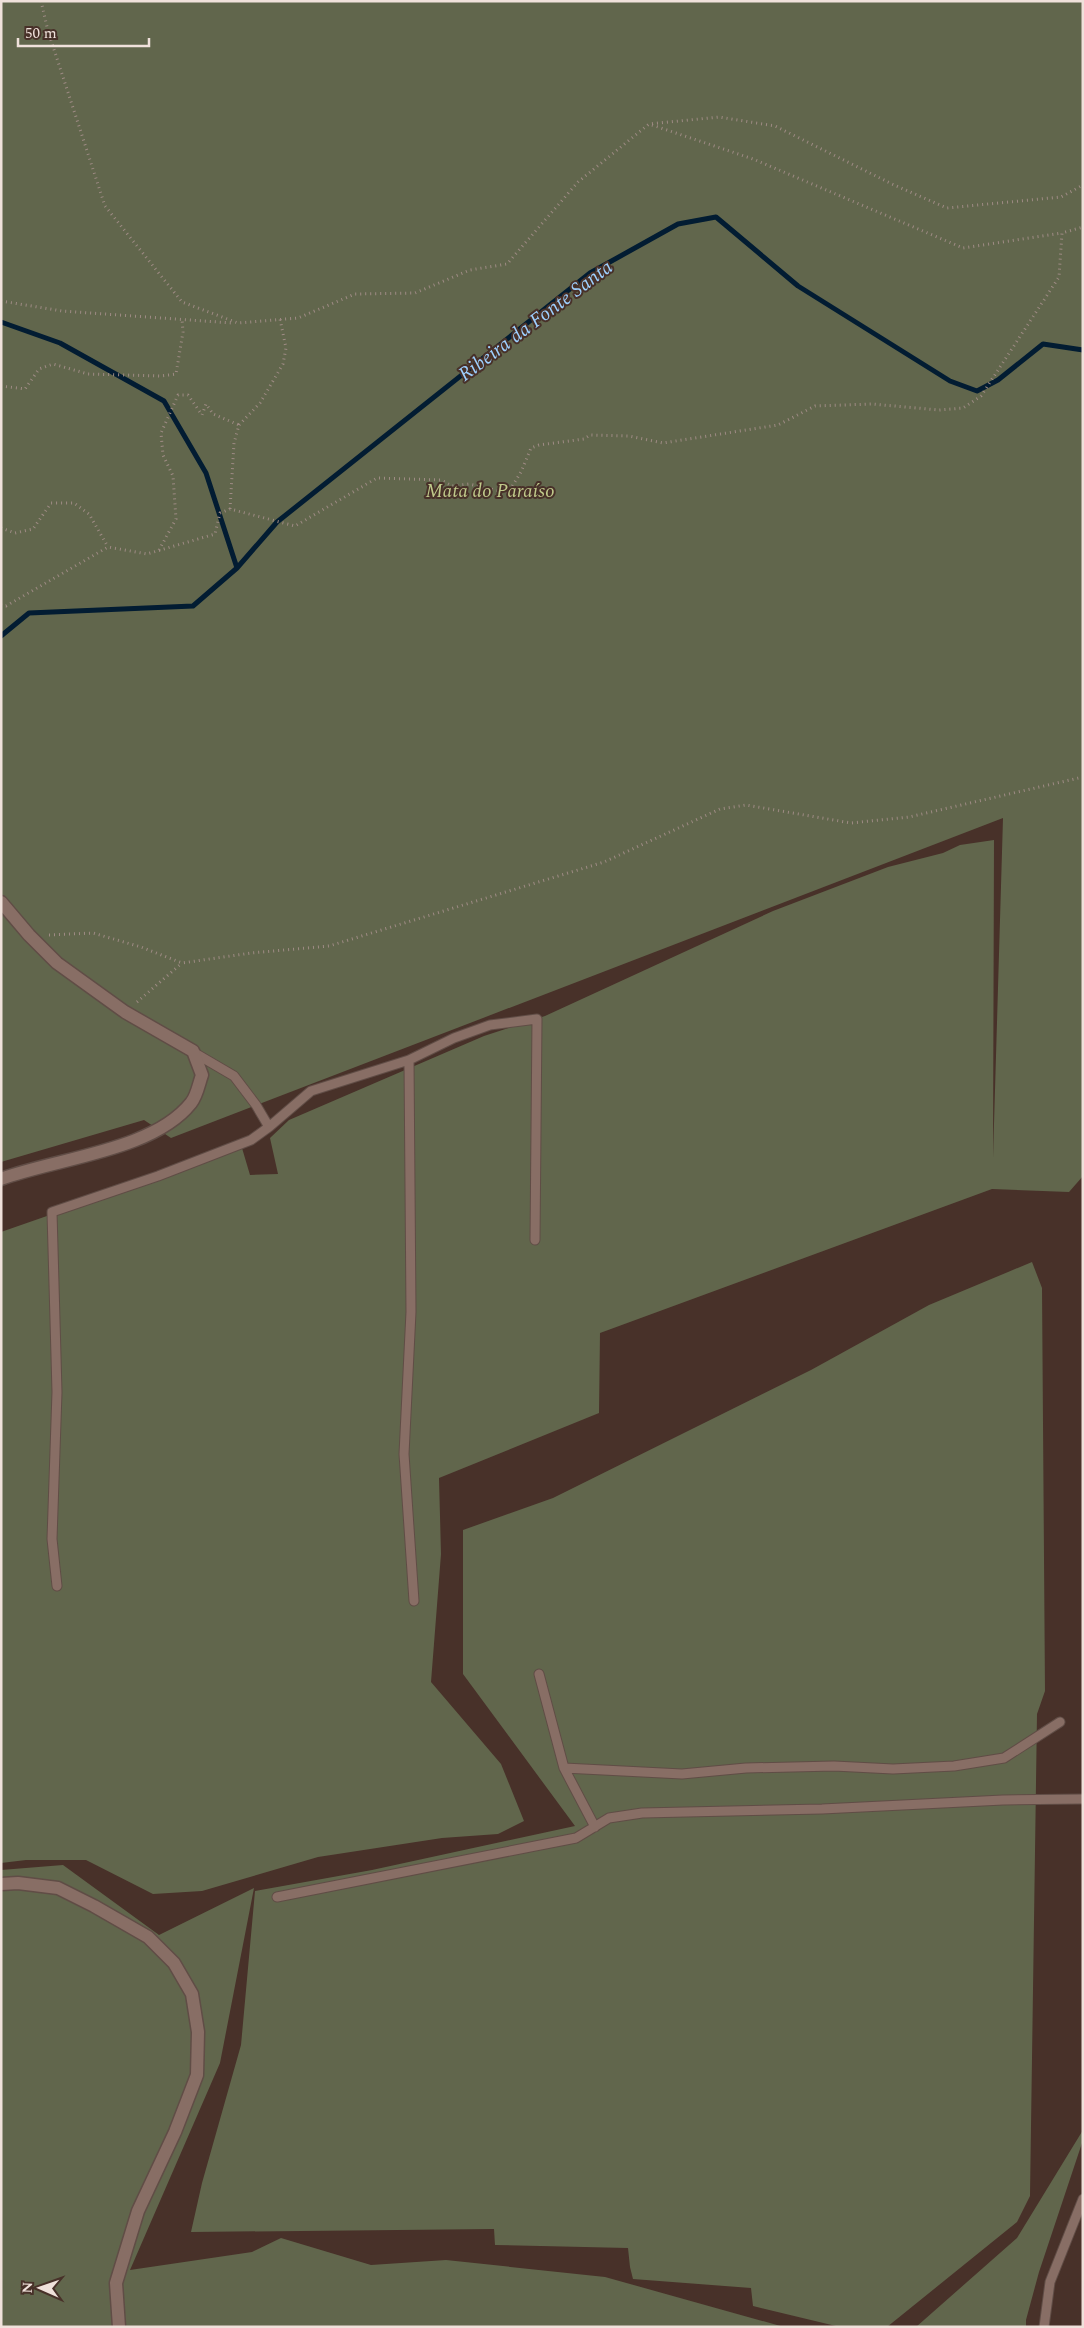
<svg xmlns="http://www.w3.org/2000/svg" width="1084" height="2328" font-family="Spectral,serif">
<rect width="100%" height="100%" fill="#483129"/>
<path fill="#61664c" d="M1 1H1083V1176L1069 1192 992 1189 600 1333 599 1413 439 1478 441 1554 431 1682 501 1764 524 1821 498 1834 442 1838 318 1857 202 1891 153 1894 86 1860H26L1 1863V1232L242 1148 250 1175 278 1174 270 1138 289 1120 484 1036 545 1016 773 911 888 867 943 853 960 845 994 840 993 1158 1003 818 171 1138 144 1120 1 1162Z
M1032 1262 1042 1288 1045 1691 1037 1714 1030 2196 1017 2222 887 2327H840L753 2306 751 2288 633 2279 630 2267 628 2248 495 2245 494 2229 191 2232 202 2183 241 2045 255 1891 372 1870 575 1826 463 1674V1530L553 1498 811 1370 929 1305Z
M63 1865 159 1935 254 1888 220 2063 130 2270 252 2252 281 2238 371 2265 446 2260 605 2277 784 2327H1V1870Z
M1083 2130V2140L1039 2272 1026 2320V2327H916L1017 2238Z"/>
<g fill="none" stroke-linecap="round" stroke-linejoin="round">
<path stroke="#021c32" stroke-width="5" d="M1 322 60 343 164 401 206 473 237 568
M1 636 29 613 193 606 237 568 277 522 590 273 678 224 716 217 798 286 950 381 977 391 998 380 1043 344 1083 350"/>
<g stroke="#604d46" stroke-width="11">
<path id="service" d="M193 1052 234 1076 256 1105 269 1127 311 1091 409 1060 454 1038 490 1025 537 1019 535 1240
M409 1060 411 1312 404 1454 414 1601
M57 1586 52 1539 57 1392 52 1212 158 1176 251 1140 269 1127
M539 1674 564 1768 595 1827
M564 1768 682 1774 746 1768 834 1766 893 1769 954 1766 1004 1758 1060 1722
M277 1897 576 1838 609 1818 642 1813 822 1809 1003 1800 1083 1799
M1044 2327 1050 2282 1083 2199"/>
</g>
<g stroke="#604d46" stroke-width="15">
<path id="minor" d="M1 902 29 935 57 963 125 1012 193 1051 202 1075C199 1083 197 1096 191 1103 153 1151 57 1158 1 1179
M1 1884 18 1883 58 1888 94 1906 148 1937 174 1963 192 1994 198 2032 197 2075 175 2132 138 2211 116 2283 119 2327"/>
</g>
<path stroke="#9e8b84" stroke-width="3" stroke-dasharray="1 4" stroke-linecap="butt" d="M41 1 48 31 105 206 182 302 238 323 298 318 355 294 415 293 470 270 507 264 578 182 649 124 719 117 775 126 892 184 947 208 1061 197 1083 185
M652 125 753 159 963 248 1062 233
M1 301 62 311 232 323
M1 386 25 389 39 369 53 364 88 374 161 376 176 374 183 332 182 319
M230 509 234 443 239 425 260 403 283 364 286 348 280 319
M1 528 15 533 33 529 51 503H74L89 514 108 547
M159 550 176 519 173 476 163 455 161 433 178 395H188L202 415 206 404 213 414 239 425
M1 605 6 606 108 547 147 554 215 534 220 513 230 509 295 526 377 478 441 480 452 486 469 484 508 493 521 472 531 448 539 445 584 439 590 435 629 436 663 443 778 425 815 406 872 404 939 410 963 408 981 396 1059 277 1062 233 1083 227
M49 935 93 933 141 947 182 963 251 953 329 946 604 862 720 809 746 805 851 823 909 817 1083 777
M137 1002 182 963"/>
<use href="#service" stroke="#886e65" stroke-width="9"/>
<use href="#minor" stroke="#886e65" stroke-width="12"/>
</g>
<g text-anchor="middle" stroke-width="4" stroke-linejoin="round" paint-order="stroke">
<g font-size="19" font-style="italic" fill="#c0ca8b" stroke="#483129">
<text x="490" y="497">Mata do Paraíso</text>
</g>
<g font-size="20" font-style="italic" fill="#9ed0ff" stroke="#483129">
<text transform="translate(535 320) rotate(-37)" y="7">Ribeira da Fonte Santa</text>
</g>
</g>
<rect width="1084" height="2328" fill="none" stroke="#f0e1db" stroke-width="5"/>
<g transform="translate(40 2288) rotate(272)" stroke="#483129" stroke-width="4" paint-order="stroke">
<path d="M0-4L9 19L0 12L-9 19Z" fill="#f0e1db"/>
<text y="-8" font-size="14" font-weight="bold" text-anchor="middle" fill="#f0e1db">N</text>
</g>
<path d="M18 38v8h131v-8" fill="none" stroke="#f0e1db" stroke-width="2.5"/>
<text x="25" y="38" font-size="15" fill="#f0e1db" stroke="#483129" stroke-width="4" paint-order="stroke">50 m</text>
</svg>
